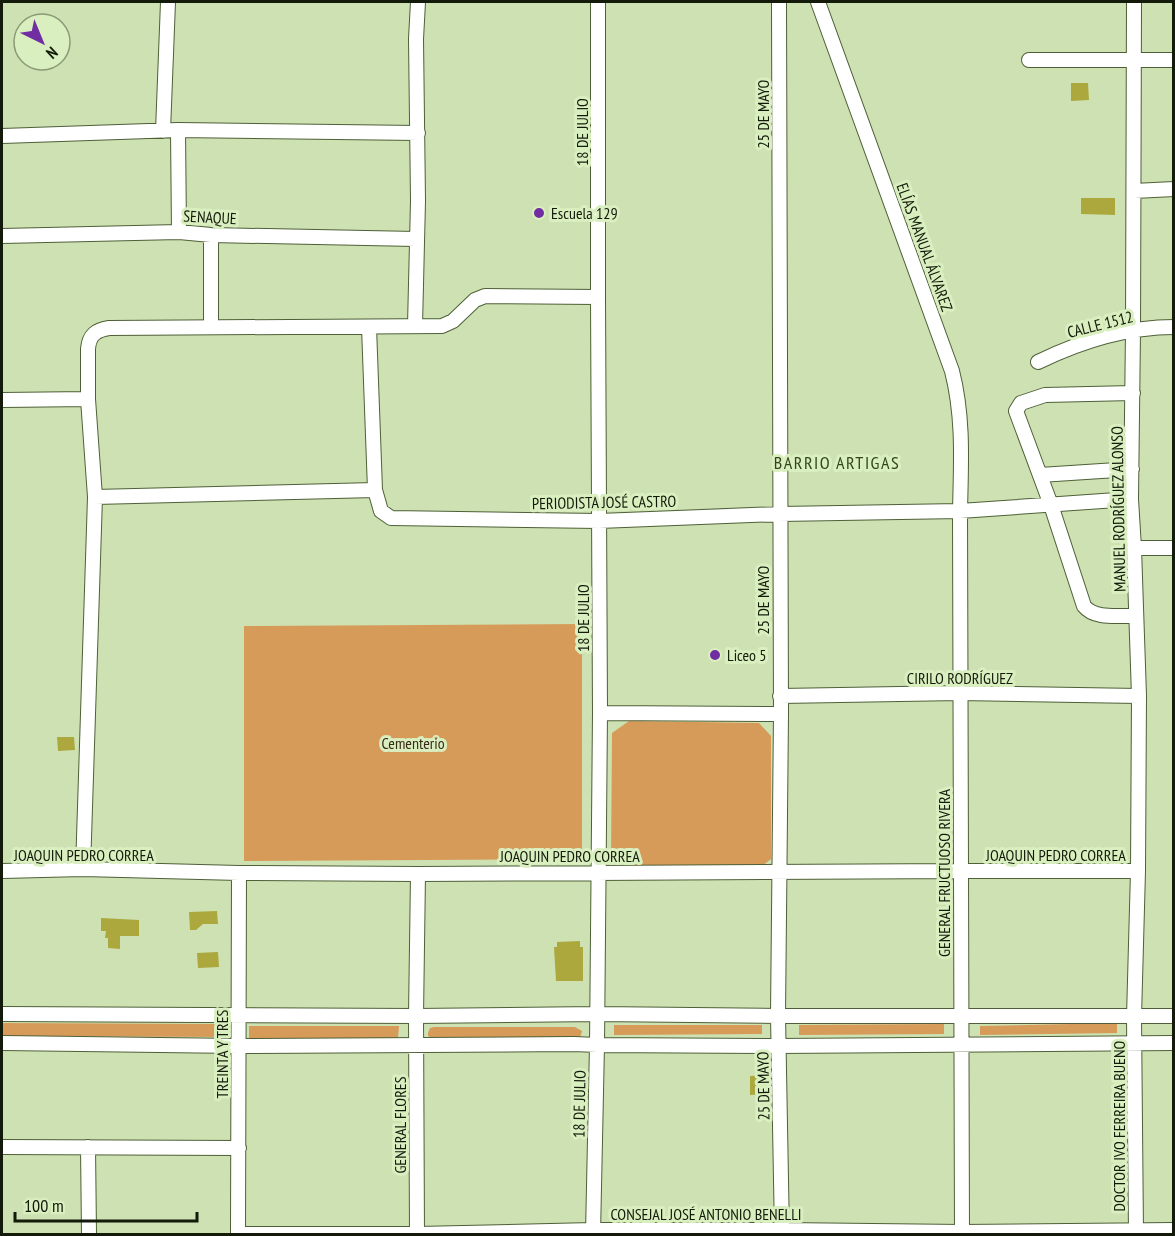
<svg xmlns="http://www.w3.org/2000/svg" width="1175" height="1236" font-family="'PT Sans Narrow',sans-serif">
<rect width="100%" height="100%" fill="#cde1b3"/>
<path fill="#d79b59" d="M582 624V859L244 861V626Z
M629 721 759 723 771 736V859L761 867 625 866 611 857 612 733Z
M2 1023 219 1024V1037L2 1036Z
M1117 1023V1033L980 1035V1026Z
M944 1024V1034L799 1035V1025Z
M614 1025H762V1034L614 1035Z
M249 1026H399L398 1038H249Z
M434 1027H575L582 1031 580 1038 433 1039 428 1036V1033L430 1028Z"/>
<path fill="#aca83e" d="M1071 83H1088L1089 100 1071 101Z
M1081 198H1115V215L1081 214Z
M57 737H74L75 750 58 751Z
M217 911 218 924H203L196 930H190L189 912Z
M101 918 139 920V936H120V949L108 948V938H105L106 931H101Z
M580 941V947H583V981H556L554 947H557V942Z
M218 952 219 967 198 968 197 953Z
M767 1075V1094L750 1095V1076Z"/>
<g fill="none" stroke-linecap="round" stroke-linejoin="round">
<g stroke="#4e6037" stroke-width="16">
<path id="minor" d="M779 2 781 714 778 1016 782 1234
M818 2 952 371C964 418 961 464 960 511L962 1234
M1134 2 1133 331 1131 499 1134 548 1139 696 1138 871 1134 1017 1136 1234
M1029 60H1174
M178 130 179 232
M163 131 168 2
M2 136 178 130 418 133
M1134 191 1174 189
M2 236 179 232 211 235 416 239
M415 326 418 201 416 39 418 2
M211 327V235
M369 327 375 490 381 511 391 518 599 521 780 514 960 511 1131 499
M1038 362C1079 342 1127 327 1174 327
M1133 393 1045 395 1021 403 1016 411 1051 505 1084 606C1095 620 1120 615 1136 616
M2 400 88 399
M1040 475 1132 469
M95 497 375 490
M1134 548H1174
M780 696 960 693 1139 696
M600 713 781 714
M83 869 95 497 88 399V349C89 335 96 330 109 328L442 326 453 321 475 300 485 296 598 297
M2 871 83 869 239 873 418 874 961 871H1138
M2 1014 416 1016 597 1014 778 1016H1174
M2 1043 238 1046 574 1044 597 1045 779 1046 1174 1043
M2 1147 239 1148
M88 1147 89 1234
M238 1234H417L593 1230H782L962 1232 1174 1230
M238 1234 239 873
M417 1234 416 1016 418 874
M593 1234 597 1045 600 713 598 297V2"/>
</g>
<use href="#minor" stroke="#fff" stroke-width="14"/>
</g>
<g fill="#712da2" stroke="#daefc0" stroke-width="2">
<circle cx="539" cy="213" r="6"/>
<circle cx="715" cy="655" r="6"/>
</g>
<g text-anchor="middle" stroke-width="6" stroke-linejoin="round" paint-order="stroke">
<g font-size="16" fill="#131a0a" stroke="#daefc0">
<text transform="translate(763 114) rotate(-90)" y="6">25 DE MAYO</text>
<text transform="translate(582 132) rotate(-90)" y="6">18 DE JULIO</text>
<text transform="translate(210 217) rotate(3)" y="6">SENAQUE</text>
<text transform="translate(925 247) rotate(70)" y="6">ELÍAS MANUAL ÁLVAREZ</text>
<text transform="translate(1100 324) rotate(-14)" y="6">CALLE 1512</text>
<text transform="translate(604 502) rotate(-1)" y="6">PERIODISTA JOSÉ CASTRO</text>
<text transform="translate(1118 509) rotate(-91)" y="6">MANUEL RODRÍGUEZ ALONSO</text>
<text transform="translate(763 600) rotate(-90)" y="6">25 DE MAYO</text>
<text transform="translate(583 618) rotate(-90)" y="6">18 DE JULIO</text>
<text x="960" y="684">CIRILO RODRÍGUEZ</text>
<text x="84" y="861">JOAQUIN PEDRO CORREA</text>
<text x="1056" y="861">JOAQUIN PEDRO CORREA</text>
<text x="570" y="862">JOAQUIN PEDRO CORREA</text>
<text transform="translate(944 873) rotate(-90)" y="6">GENERAL FRUCTUOSO RIVERA</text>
<text transform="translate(222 1054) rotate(-90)" y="6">TREINTA Y TRES</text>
<text transform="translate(763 1086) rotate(-91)" y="6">25 DE MAYO</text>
<text transform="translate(579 1104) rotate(-89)" y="6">18 DE JULIO</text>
<text transform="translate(400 1125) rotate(-90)" y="6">GENERAL FLORES</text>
<text transform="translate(1119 1126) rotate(-90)" y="6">DOCTOR IVO FERREIRA BUENO</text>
<text x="706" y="1220">CONSEJAL JOSÉ ANTONIO BENELLI</text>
</g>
<g font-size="16" fill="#131a0a" stroke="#daefc0" text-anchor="start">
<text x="551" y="219">Escuela 129</text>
<text x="727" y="661">Liceo 5</text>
</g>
<g font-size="16" fill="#392917" stroke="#daefc0">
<text x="413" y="749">Cementerio</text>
</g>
<g font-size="18" letter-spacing="1.5" fill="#33431b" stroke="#daefc0">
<text x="837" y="469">BARRIO ARTIGAS</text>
</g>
</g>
<rect width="1175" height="1236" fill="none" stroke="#131a0a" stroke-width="6"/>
<g transform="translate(42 42) rotate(137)"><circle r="28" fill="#daefc0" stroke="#8a9a77" stroke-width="1.5"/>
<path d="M0-4.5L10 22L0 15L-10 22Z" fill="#712da2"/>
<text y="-9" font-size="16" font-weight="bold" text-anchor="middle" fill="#131a0a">N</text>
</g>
<path d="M15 1212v9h182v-9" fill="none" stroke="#131a0a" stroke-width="3"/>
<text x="24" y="1212" font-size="18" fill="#131a0a" stroke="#daefc0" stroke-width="4.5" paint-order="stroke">100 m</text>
</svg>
